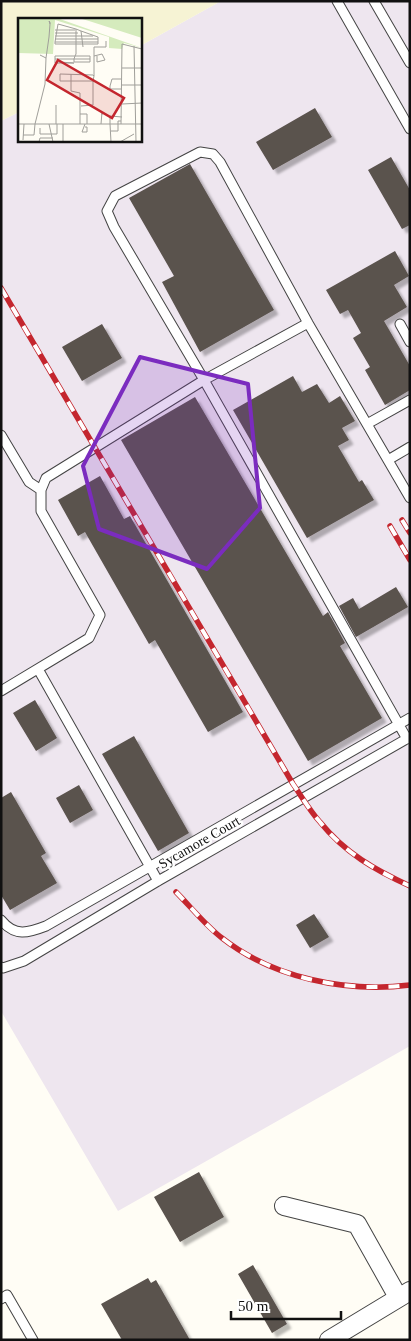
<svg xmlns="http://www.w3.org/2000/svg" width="411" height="1341" font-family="Georgia,serif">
<defs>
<filter id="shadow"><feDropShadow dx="4.5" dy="4.5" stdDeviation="1" flood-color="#0004"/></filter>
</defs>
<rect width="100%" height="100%" fill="#fffdf5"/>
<path fill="#eee6ef" d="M221 1H410V1046L118 1211 1 1011V121L19 112V140H140V46Z"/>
<path fill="#f6f3d4" d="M1 1H221L140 46V19H19V112L1 121Z"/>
<path fill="#5a524d" filter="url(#shadow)" d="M315 108 332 137 273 170 256 142Z
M391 157 410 190V225L402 229 368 170Z
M190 164 274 310 200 352 162 282 174 276 129 198Z
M395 251 409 276 394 285 407 307 384 321 410 366V390L385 405 365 370 370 367 353 338 361 333 348 310 340 314 326 290Z
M102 324 122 358 82 381 62 347Z
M293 376 302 392 317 384 329 403 340 396 355 421 342 428 349 440 338 446 359 482 362 480 374 500 307 538 233 410Z
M195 397 323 616 328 612 345 643 340 646 382 718 308 761 121 440Z
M100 476 124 519 130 516 243 712 208 732 155 640 149 644 85 532 78 536 58 500Z
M396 587 408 607 356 637 339 606 353 598 359 609Z
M35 700 57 738 36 751 13 713Z
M134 736 189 833 158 851 102 754Z
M79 785 93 810 70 823 56 798Z
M11 792 46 853 41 856 57 883 10 910 1 895V798Z
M314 914 329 937 310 948 296 925Z
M199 1172 224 1217 180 1242 154 1197Z
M253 1265 287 1324 272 1333 238 1274Z
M148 1278 151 1283 156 1280 190 1340H122L101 1304Z"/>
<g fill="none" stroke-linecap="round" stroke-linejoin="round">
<g stroke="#444" stroke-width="11">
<path id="lane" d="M337 1 410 129
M374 1 410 63
M400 324 410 342
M367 424 410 400
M1 435 29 482 41 490
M388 460 410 447
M38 669 158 881
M1 691 89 638 100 615 41 511V490L46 478 204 380 308 323
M407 739 204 380 114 227 107 211 115 196 200 152 213 154 220 162 308 323 410 498
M1 920C15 937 28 933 46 926L410 718
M1 967 3 968 24 961 158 881 410 737
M1 1299 7 1295 33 1340"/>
</g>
<g stroke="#444" stroke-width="20">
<path id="street" d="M284 1206 357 1224 398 1297
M329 1340 410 1291"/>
</g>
<use href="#lane" stroke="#fff" stroke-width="9"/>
<use href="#street" stroke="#fff" stroke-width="18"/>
<g stroke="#c4262e" stroke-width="5.5">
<path id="rail" d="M1 288 293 784C302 797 310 811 320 822 345 853 375 870 410 886
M402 520 410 533
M390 526 410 560
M176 892C190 906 206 926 222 938 273 978 346 993 410 985"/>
</g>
<use href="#rail" stroke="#fff" stroke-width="4" stroke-dasharray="11" stroke-linecap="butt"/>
</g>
<path fill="#7b2cbf" fill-opacity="0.2" stroke="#7b2cbf" stroke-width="4" stroke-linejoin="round" d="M140 357 248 384 260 508 207 569 99 529 83 466Z"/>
<g text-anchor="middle" stroke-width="5" stroke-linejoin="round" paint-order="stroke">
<g font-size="14" fill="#111" stroke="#fff">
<text transform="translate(199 842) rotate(-30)" y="5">Sycamore Court</text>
</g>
</g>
<g transform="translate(18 18)">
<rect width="124" height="124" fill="#fffdf5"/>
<path d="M0 0H39L124 30 106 25 104 31 91 30V19L37 2 35 36 0 35ZM61 0H124V20L71 3Z" fill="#d5ebbd"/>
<path fill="none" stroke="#a09f9a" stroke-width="1" d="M58 11 40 6 37 24H80M37 12H57M37 15H60M37 18H75M37 21H80M37 24V26H80V19L63 13M116 28 118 124M65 29 63 13 58 11V36L57 38 56 41V44H72V38H37V41H72M76 29V58M76 29H88V23M76 38 84 36 87 42 79 44V38M28 40 31 19 32 6V4L31 3 32 6M37 41V45H56L41 44M104 50H124M53 56V73L62 75V106M103 61H94L92 68V71H103M104 67H124M104 86 124 85M63 88 75 87V63L76 58 75 57 42 56V63H76M62 96H69V106M0 106H124M17 106 27 66 28 40 22 37M31 106 35 124M38 106V87M67 106 64 114H69V109H67M83 106 84 94V97M92 106V98L104 99M92 106 93 124M103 106 104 26 124 31M22 110V116H33M93 113H100V103H103M33 116H39V106M5 117H16L17 106M5 122 6 106M21 124 22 120H35M45 124V106M102 124 116 116"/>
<path fill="#c4262e" fill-opacity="0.15" stroke="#c4262e" stroke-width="2.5" d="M40 42 106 80 94 100 29 62Z"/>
<rect width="124" height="124" fill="none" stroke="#111" stroke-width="2.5"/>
</g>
<rect width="411" height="1341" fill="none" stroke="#111111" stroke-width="5"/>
<path d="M231 1311v8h110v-8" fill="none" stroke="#111111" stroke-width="2.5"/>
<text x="238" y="1311" font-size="15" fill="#111111" stroke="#ffffff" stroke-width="4" paint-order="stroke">50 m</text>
</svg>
